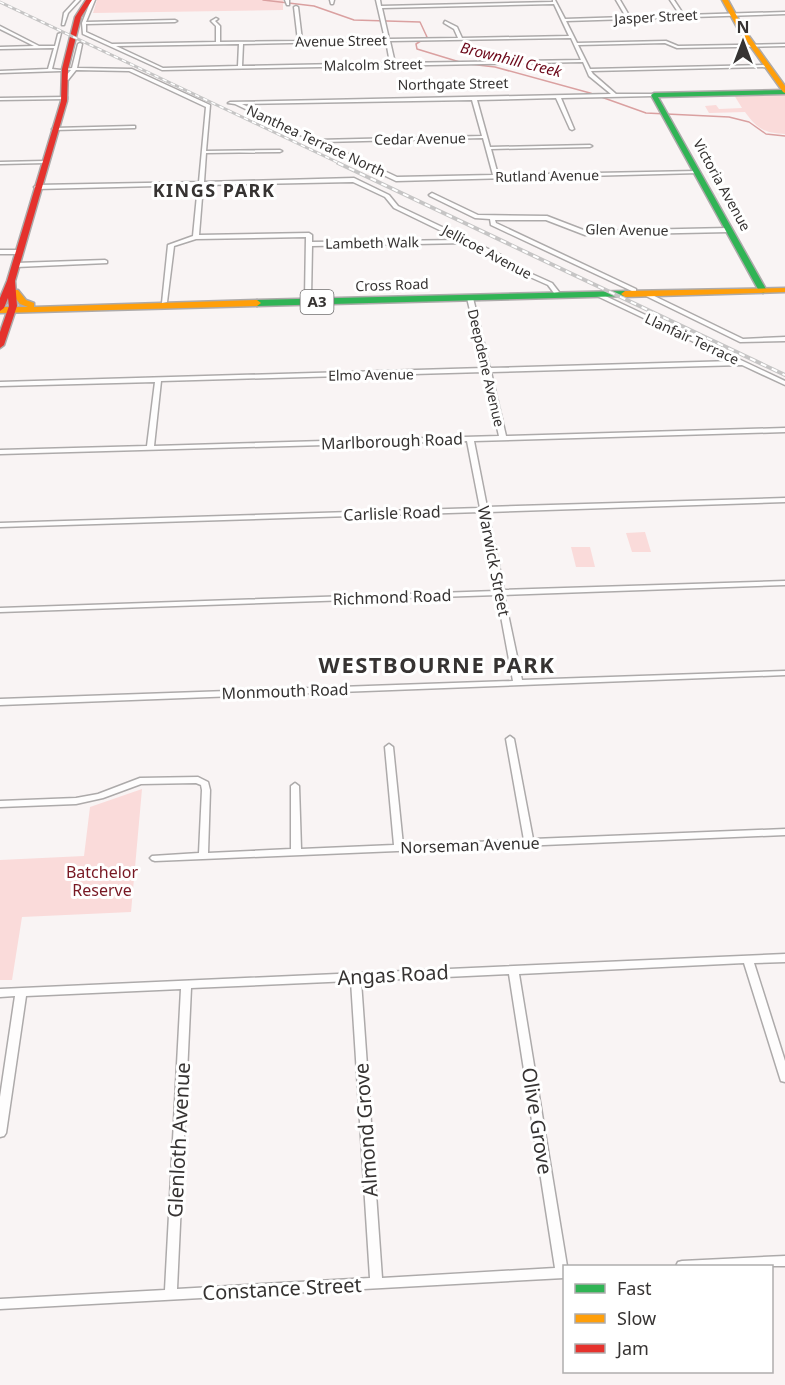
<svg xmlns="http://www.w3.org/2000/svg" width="785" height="1385" font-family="'Noto Sans',sans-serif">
<rect width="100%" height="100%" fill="#f9f4f4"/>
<path fill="#fadbda" d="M97 0H283V10L93 13Z
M785 94V134C765 133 757 129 745 112L709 113 705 106 716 105 719 109 742 108 734 95Z
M645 532 651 552H632L626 533Z
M571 547H590L595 567H576Z
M142 789 131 912 22 917 12 980H0V860L84 856 90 807Z"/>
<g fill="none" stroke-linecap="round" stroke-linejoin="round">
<path stroke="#daa0a0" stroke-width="1.5" d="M263 0 314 6 354 20 420 22 427 37 416 44 417 49 463 63
M469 64 495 67 590 93 646 113 729 117 749 122 766 134 785 136"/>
<g stroke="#adaaaa" stroke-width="3">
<path id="street" d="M76 0H80L68 13 64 25H62L64 13Z
M91 0H95L86 22 175 20 177 21 175 22 86 24V32L112 44 216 42V26L211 21 216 18 218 19 215 21 220 26V42L298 41 294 7 296 6 298 7 302 40 385 39 376 0H380L381 6 553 2V0H555L565 19 626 17 616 0H620L630 17 680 15 670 0H674L684 15 785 12V14L566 21 577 43 666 41 678 46 785 44V46L677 48 665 43 578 45 590 69 768 65 770 66 768 67 591 71 593 74 616 94H654L656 95 654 96 561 98 574 129 572 130 570 129 556 98 477 100 490 147 590 145 592 146 590 147 491 149 498 175 697 171H699V173L396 181 235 104 228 103 230 102 611 94 589 76 583 62 162 70 83 34 82 23ZM554 4 569 36 462 38 457 27 445 21 444 23 454 29 458 38 389 39 382 8ZM571 38 581 60 395 63 390 41ZM386 41 390 63 242 66 243 44ZM239 44 238 66 163 68 116 46ZM472 100 482 136 318 140 242 104ZM483 138 493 175 397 177 323 142Z
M285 0H289V5H287Z
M330 0H334L333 4H331Z
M0 26 39 46H55L58 34 61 33 52 69 61 70V71L0 73V71L48 69 54 48 0 49V47L34 46 0 29Z
M80 43 82 44 77 68 132 69 210 105 206 151 280 150 282 151 280 152 206 153 204 182 354 178 389 195 398 206 501 255 505 262 552 283 559 292 554 293 548 285 501 264 497 257 467 243 312 246 311 298 308 300 305 298 306 237 196 239 174 246 167 302 162 303 168 245 193 236 198 185 37 189 34 187 37 185 199 182 206 107 129 71 76 70 68 80H64V78L71 70 63 69 72 68 78 44ZM353 182 385 197 394 208 460 240 312 242V235L309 233 199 235 203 185Z
M65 97H67V99L0 100V98Z
M133 126H135V128L54 130 52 129 54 128Z
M44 161H46V163L0 164V162Z
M432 193 478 215 547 216 586 231 729 228 732 230 729 232 585 235 546 220H495L496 223 636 289V291L634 292 491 225 490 219 475 218 430 196 429 195Z
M0 250H19L22 252 19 254H0Z
M105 260 107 261V263L16 267 13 265 16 263Z
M646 292 743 339 785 337V341L740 342 644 295V293Z
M599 293 785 381V385L742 365 491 372 506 436 785 428V432L474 441 487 507 785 498V502L488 512 504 590 785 581V585L504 595 522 680 785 671V675L0 705V699L513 681 497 595 0 612V608L496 591 481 512 0 527V523L480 508 467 441 0 454V450L147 446 155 382 0 386V382L484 368 467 298 470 296 473 298 490 368 734 361 597 296V294ZM484 372 499 436 154 446 161 381Z
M510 736 514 739 533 839 785 829V835L155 861 152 860 150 858 152 856 199 853 202 790 201 785 196 783 141 784 103 798 76 804 0 807V801L76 798 98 794 140 778 198 777 208 782 210 790 208 853 291 849V786L295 783 299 786 301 849 394 845 385 747 389 744 393 747 403 845 524 840 506 739Z
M785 954V962L754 963 785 1061V1082L781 1081 780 1078 744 963 519 974 567 1266H564V1278L0 1309V1299L165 1290 181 989 26 996 6 1133 4 1136 0 1137V1097L15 996 0 997V989ZM509 974 555 1268 382 1278 361 981ZM351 981 370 1278 177 1289 191 988Z
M785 1256V1266H676L678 1262 682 1261Z"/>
</g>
<g stroke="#adaaaa" stroke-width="3">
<path id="fast" d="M785 90V94L658 97 767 291 763 293 759 291 651 95 654 93Z
M625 291 629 294 628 296 257 306 253 303 257 300Z"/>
</g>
<g stroke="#adaaaa" stroke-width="3">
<path id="slow" d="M722 0H728L744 29 785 86V93L783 92 738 29Z
M785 288V292L625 297 621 294 625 291Z
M12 290H18L26 300 34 303V307L257 300 261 303 257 306 0 313V307H28L20 304 11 292Z"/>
</g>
<g stroke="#adaaaa" stroke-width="3">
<path id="jam" d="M86 0H92L81 17 68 69 67 101 15 281 17 306 4 345 0 348V332L9 306 8 298 4 308 0 311V298L7 281 61 101 62 69 75 17Z"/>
</g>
<use href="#street" fill="#fefdfd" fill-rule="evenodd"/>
<use href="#fast" fill="#30b455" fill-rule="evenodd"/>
<use href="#slow" fill="#ff9f0a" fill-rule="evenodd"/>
<use href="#jam" fill="#e5322d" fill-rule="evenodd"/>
<g stroke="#c6c5c5" stroke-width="3">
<path id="rail-far1" d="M0 2 341 164"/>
</g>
<g stroke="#c6c5c5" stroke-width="4">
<path id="rail" d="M338 163 785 375"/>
</g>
<use href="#rail-far1" stroke="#fff" stroke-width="1.5" stroke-dasharray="4.5" stroke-linecap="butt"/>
<use href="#rail" stroke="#fff" stroke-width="2" stroke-dasharray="6" stroke-linecap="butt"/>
</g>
<g text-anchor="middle" stroke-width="6" stroke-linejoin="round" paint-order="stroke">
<g font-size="14" fill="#363332" stroke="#fff">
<text transform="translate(656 17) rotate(-3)" y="5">Jasper Street</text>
<text transform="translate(341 41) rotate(-1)" y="5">Avenue Street</text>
<text transform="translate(373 65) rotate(-1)" y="5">Malcolm Street</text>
<text transform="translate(453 84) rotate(-1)" y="5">Northgate Street</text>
<text transform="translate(420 139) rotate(-1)" y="5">Cedar Avenue</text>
<text transform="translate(316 141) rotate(25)" y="5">Nanthea Terrace North</text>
<text transform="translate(547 176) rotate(-1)" y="5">Rutland Avenue</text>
<text transform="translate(722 185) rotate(61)" y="5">Victoria Avenue</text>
<text transform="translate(627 230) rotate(1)" y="5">Glen Avenue</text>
<text transform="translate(372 243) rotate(-1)" y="5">Lambeth Walk</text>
<text transform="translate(487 252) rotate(28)" y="5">Jellicoe Avenue</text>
<text transform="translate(392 285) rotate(-2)" y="5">Cross Road</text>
<text transform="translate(692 339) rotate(25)" y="5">Llanfair Terrace</text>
<text transform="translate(486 368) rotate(77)" y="5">Deepdene Avenue</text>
<text transform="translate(371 375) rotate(-1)" y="5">Elmo Avenue</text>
</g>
<g font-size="15" font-style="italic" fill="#6c0719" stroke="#fff">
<text transform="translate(511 60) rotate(14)" y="5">Brownhill Creek</text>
</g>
<rect fill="#fff" stroke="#727070" stroke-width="1.5" x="300.5" y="290" width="33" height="24" rx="4.5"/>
<g font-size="15" font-weight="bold" fill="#363332">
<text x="317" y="307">A3</text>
</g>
<g font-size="16" fill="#363332" stroke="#fff">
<text transform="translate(392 441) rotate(-2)" y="6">Marlborough Road</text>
<text transform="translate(392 513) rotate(-2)" y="6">Carlisle Road</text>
<text transform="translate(494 561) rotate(79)" y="6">Warwick Street</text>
<text transform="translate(392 597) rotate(-2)" y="6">Richmond Road</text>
<text transform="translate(285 691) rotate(-2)" y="6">Monmouth Road</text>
<text transform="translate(470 845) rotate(-2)" y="6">Norseman Avenue</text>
</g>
<g font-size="16" fill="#781823" stroke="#fff">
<text x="102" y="878">Batchelor<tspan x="102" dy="18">Reserve</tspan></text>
</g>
<g font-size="18" font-weight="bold" letter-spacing="1.5" fill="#363332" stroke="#fff">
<text x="214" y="197">KINGS PARK</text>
</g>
<g font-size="20" fill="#363332" stroke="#fff">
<text transform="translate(393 975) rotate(-3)" y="7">Angas Road</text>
<text transform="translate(537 1121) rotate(81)" y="7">Olive Grove</text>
<text transform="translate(366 1130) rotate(-94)" y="7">Almond Grove</text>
<text transform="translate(179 1140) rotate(-87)" y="7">Glenloth Avenue</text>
<text transform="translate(282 1289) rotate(-3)" y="7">Constance Street</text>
</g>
<g font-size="22" font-weight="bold" letter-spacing="1.5" fill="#363332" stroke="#fff">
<text x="437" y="673">WESTBOURNE PARK</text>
</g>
</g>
<rect x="563" y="1265" width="210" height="108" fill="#ffffff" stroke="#afadad" stroke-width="1.5"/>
<rect x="575" y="1284" width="30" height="9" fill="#30b455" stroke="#afadad" stroke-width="1.5"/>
<text x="617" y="1295" font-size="18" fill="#363332">Fast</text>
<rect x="575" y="1314" width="30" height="9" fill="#ff9f0a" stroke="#afadad" stroke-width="1.5"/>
<text x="617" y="1325" font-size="18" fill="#363332">Slow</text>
<rect x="575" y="1344" width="30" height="9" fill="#e5322d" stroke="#afadad" stroke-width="1.5"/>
<text x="617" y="1355" font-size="18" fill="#363332">Jam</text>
<g transform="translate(743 42)" stroke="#ffffff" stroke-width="4.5" paint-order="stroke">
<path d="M0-4.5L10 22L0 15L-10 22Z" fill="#363332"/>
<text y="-9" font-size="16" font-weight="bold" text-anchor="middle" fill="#363332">N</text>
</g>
</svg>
